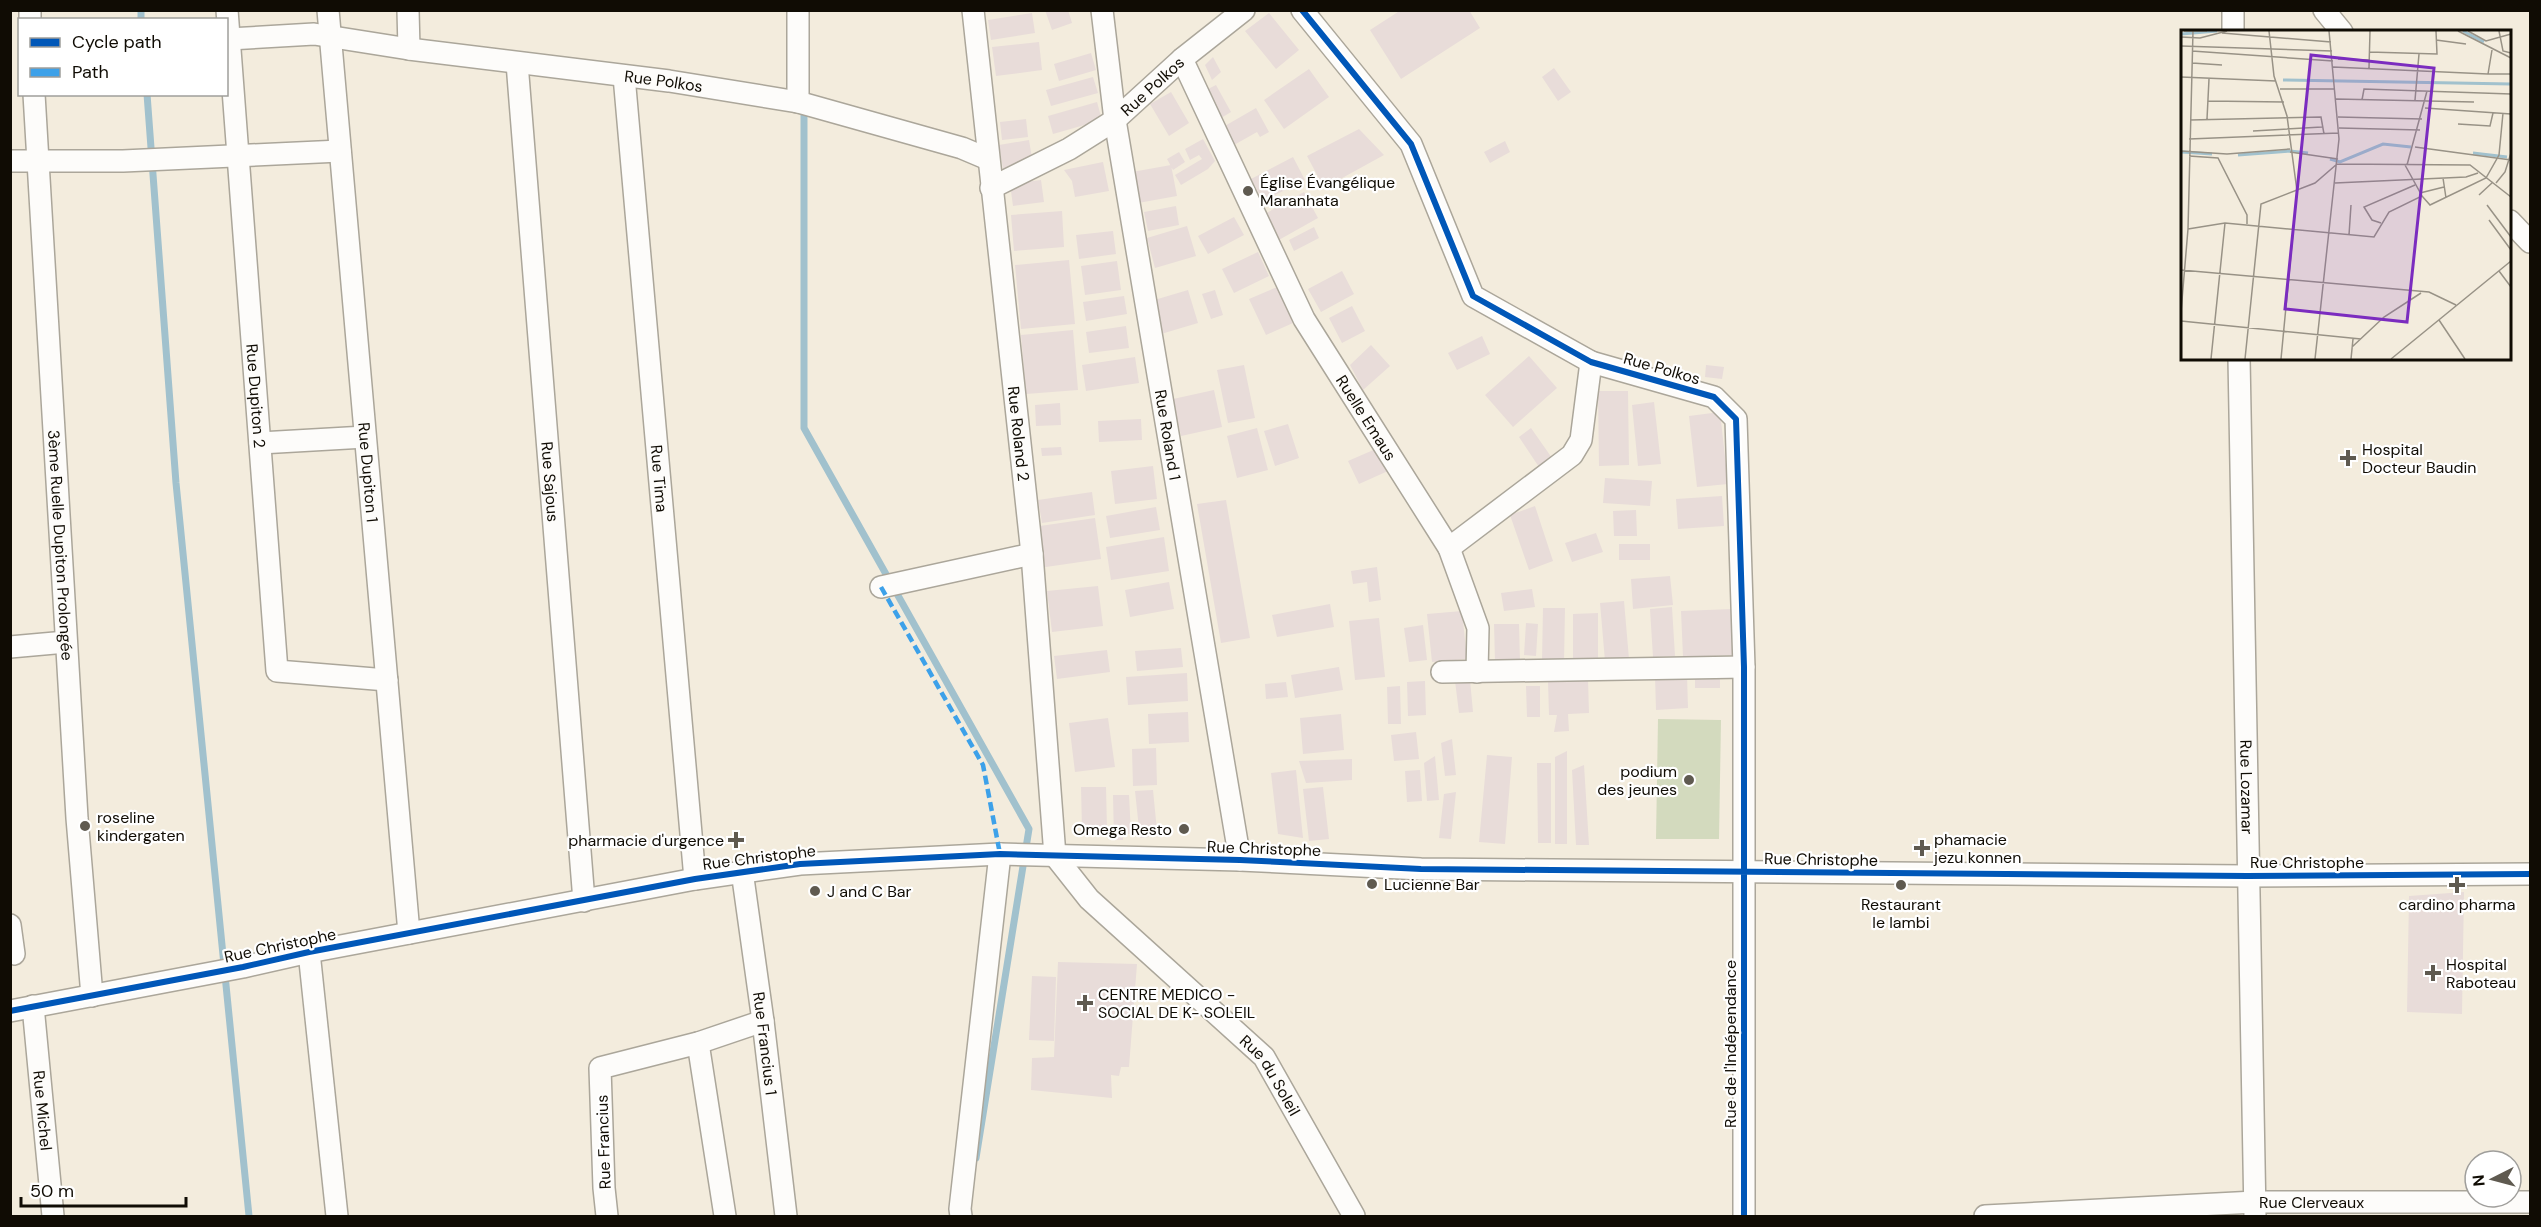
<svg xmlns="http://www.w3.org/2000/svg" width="2541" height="1227" font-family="'DM Sans',sans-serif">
<rect width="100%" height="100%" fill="#f3ecdd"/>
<path fill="#d3dabe" d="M1658 719 1721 720 1719 839H1656Z"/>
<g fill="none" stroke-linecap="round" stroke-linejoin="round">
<path stroke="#a1c1cd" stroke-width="7" d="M141 10V20
M147 94 176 483 249 1216
M804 107V428L1029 829 976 1158"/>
</g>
<path fill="#e8dcd9" d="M1045 10H1068L1072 23 1052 30Z
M1401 10H1469L1480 28 1401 79 1370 30Z
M1032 13 1035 33 991 40 988 20Z
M1269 13 1299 50 1276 69 1245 31Z
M1039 42 1042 70 996 76 992 47Z
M1091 53 1096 70 1059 81 1054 64Z
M1213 57 1221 72 1212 80 1205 65Z
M1554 68 1571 92 1558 101 1542 77Z
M1309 69 1329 97 1284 129 1264 100Z
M1093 77 1098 93 1051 106 1046 90Z
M1216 85 1231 112 1221 118 1206 90Z
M1171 92 1189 123 1169 136 1150 104Z
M1097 102 1102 120 1053 134 1048 116Z
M1256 108 1269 132 1260 137 1257 132 1234 145 1223 127Z
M1026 119 1028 137 1002 140 1000 122Z
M1359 129 1384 155 1324 188 1307 156Z
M1203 139 1215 161 1208 169 1181 185 1175 175 1202 159 1199 155 1190 160 1185 149Z
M1029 140 1033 164 1003 169 999 145Z
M1505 141 1510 152 1490 163 1484 152Z
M1179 152 1185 162 1173 170 1167 159Z
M1293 157 1305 180 1263 201 1251 179Z
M1103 162 1109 191 1075 197 1072 181 1064 170Z
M1171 165 1177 196 1138 203 1132 172Z
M1041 180 1044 202 1013 206 1010 184Z
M1304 192 1318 218 1277 241 1263 215Z
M1176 206 1179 225 1148 231 1144 212Z
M1062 211 1064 247 1014 251 1011 215Z
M1234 217 1244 235 1208 254 1198 236Z
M1187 226 1196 256 1155 268 1147 238Z
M1314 227 1319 238 1294 251 1289 240Z
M1113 231 1116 254 1079 259 1076 235Z
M1258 252 1269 276 1234 293 1222 269Z
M1069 260 1075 324 1021 329 1015 265Z
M1117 261 1121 290 1085 295 1081 266Z
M1342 271 1354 294 1321 312 1308 289Z
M1277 287 1293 323 1266 335 1249 299Z
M1188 290 1198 323 1161 334 1151 301Z
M1215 290 1223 315 1211 319 1202 294Z
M1124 296 1127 314 1086 321 1083 302Z
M1352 306 1365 331 1342 343 1329 318Z
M1126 326 1129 348 1089 353 1086 332Z
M1073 330 1078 390 1026 394 1021 335Z
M1482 336 1490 354 1457 370 1448 353Z
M1371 345 1390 366 1363 390 1350 365Z
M1529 356 1557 388 1513 427 1485 395Z
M1135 357 1139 383 1086 391 1082 365Z
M1244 365 1255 418 1228 423 1217 370Z
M1706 365 1724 367 1722 379 1705 377Z
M1214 390 1222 427 1181 436 1173 399Z
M1598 391H1628L1629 465 1599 466Z
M1654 402 1661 464 1638 466 1632 405Z
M1060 403 1061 425 1036 426 1035 405Z
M1720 412 1728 484 1697 487 1689 416Z
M1141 419 1142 440 1099 442 1098 421Z
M1288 424 1299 458 1275 466 1264 431Z
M1257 428 1268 470 1237 478 1227 436Z
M1531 428 1552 458 1539 467 1519 437Z
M1061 447 1062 455 1042 456 1041 448Z
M1378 448 1388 471 1359 484 1348 461Z
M1153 466 1157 499 1115 504 1111 471Z
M1605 478 1652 481 1650 506 1603 503Z
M1092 492 1095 515 1042 523 1038 500Z
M1722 496 1724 526 1678 529 1676 499Z
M1226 500 1250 638 1221 643 1197 504Z
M1535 506 1553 561 1529 570 1510 515Z
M1156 507 1160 530 1110 538 1106 516Z
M1636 510 1637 536H1614L1613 511Z
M1095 518 1101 559 1039 568 1033 527Z
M1596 533 1603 552 1572 562 1565 543Z
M1164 537 1169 571 1111 580 1106 547Z
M1619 544H1650V560H1619Z
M1377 567 1381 600 1369 602 1367 582 1353 584 1351 571Z
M1670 576 1673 605 1633 609 1631 579Z
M1169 582 1174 609 1130 617 1125 590Z
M1098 586 1103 626 1052 632 1047 591Z
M1532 589 1535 607 1504 611 1501 593Z
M1624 601 1629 659 1605 661 1600 603Z
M1330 604 1334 627 1277 637 1272 615Z
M1672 607 1675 656 1653 657 1650 609Z
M1543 608H1565L1564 662 1542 661Z
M1732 609 1733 655 1683 657 1681 611Z
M1462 611 1467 659 1432 662 1427 614Z
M1598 613V658L1573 659V614Z
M1379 618 1385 677 1355 680 1349 621Z
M1526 623 1538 624 1536 656 1524 655Z
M1494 624H1519L1520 661H1495Z
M1423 625 1427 660 1409 662 1404 628Z
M1181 648 1183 667 1137 671 1135 651Z
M1107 650 1110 672 1057 679 1054 656Z
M1339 667 1343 690 1295 698 1291 675Z
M1187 673 1188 701 1128 705 1126 677Z
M1687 675 1688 708 1656 710 1655 676Z
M1695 675H1720V688H1695Z
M1588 679 1589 713 1568 714 1569 731 1554 732 1557 715H1549L1548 681Z
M1470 680 1473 712 1459 713 1455 681Z
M1425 681 1426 715 1408 716 1407 682Z
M1286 682 1288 697 1266 699 1265 684Z
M1400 686 1401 724H1388L1387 687Z
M1526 686H1540V717H1527Z
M1188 712 1189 742 1149 744 1148 714Z
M1341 714 1344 750 1303 754 1300 718Z
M1108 718 1115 767 1075 772 1069 723Z
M1416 732 1419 759 1394 761 1391 735Z
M1452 739 1456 775 1445 776 1441 743Z
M1156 748 1157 785 1133 786 1132 749Z
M1567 751V844H1555V757Z
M1487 755 1512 757 1505 844 1479 842Z
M1435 756 1439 800 1427 801 1424 763Z
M1352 759V780L1306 783 1299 761Z
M1537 763H1551V843H1538Z
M1584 765 1589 845H1576L1572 770Z
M1296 770 1303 838 1278 834 1271 773Z
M1420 770 1422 801 1407 802 1405 771Z
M1081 787H1106L1107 829H1082Z
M1323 787 1329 839 1309 841 1303 789Z
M1153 790 1157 831 1148 829 1149 837 1140 838 1135 791Z
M1456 792 1451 839 1439 838 1444 794Z
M1113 795H1129L1131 834H1123V840H1114Z
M2464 892 2462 1014 2407 1012 2409 896Z
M1058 962 1137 964 1129 1067H1121L1119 1076 1111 1075 1112 1098 1031 1090 1032 1058 1054 1057Z
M1032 976 1056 977 1054 1041 1029 1040Z"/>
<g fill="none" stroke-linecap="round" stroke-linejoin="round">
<g stroke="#aba69a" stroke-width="24">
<g id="minor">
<path d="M30 10V20"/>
<path id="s1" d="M227 10 277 671 387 680"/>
<path id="s2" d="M328 10 409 933"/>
<path d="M408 10 409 49"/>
<path id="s3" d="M973 10 1032 554 1055 856"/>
<path id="s4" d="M1102 10 1115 120 1240 860"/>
<path d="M1302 10 1411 144 1473 296 1591 362 1714 397 1736 419 1744 667V1216"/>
<path d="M2233 10V32"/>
<path d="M2324 10 2342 32"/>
<path id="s5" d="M229 39 314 34 409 49 669 81 798 102 962 148 988 159"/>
<path id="s6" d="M1182 59 1304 319 1449 548 1572 455 1581 440 1591 362"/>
<path id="s7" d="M517 63 584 901"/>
<path id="s8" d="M624 76 695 879"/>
<path id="s9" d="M34 94 77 818 92 996"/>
<path d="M798 102V10"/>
<path d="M10 161H123L340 151"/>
<path id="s10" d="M991 188 1069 149 1115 120 1182 59 1244 10"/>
<path d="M2510 221 2530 242"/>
<path id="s11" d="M2239 358 2255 1216"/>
<path d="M260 443 365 437"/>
<path d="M1449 548 1478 628 1477 672"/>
<path d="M881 587 1032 554"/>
<path d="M10 647 66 642"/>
<path d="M1442 672 1744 667"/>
<path id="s12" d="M1055 856 1089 899 1264 1057 1354 1216"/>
<path id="s13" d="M742 871 763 1021 786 1216"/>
<path d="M10 925 14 954"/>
<path d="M309 952 337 1216"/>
<path id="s14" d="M33 1006 53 1216"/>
<path d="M10 1011 243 967 309 952 695 879 800 864 1000 854 1240 860 1421 869 2247 876 2530 874"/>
<path d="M698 1043 725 1216"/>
<path d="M607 1216 604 1188 600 1068 698 1043 763 1021"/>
<path d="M961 1216 960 1209 1000 854"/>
<path id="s15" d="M1985 1216 2255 1202H2530"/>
</g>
</g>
<use href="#minor" stroke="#fdfcfa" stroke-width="21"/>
<path stroke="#3da1e9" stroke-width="4.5" stroke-dasharray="9 4.5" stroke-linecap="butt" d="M881 587 983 765 1000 854"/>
<g stroke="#fff" stroke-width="10">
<path id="cycleway" d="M1302 10 1411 144 1473 296 1591 362 1714 397 1736 419 1744 667V1216
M10 1011 243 967 309 952 695 879 800 864 1000 854 1240 860 1421 869 2247 876 2530 874"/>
</g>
<use href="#cycleway" stroke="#0057b8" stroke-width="6"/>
</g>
<g fill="#5f5a50" stroke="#fff" stroke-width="2">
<circle cx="1248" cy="191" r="6"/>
<path d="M2345 449h6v6h6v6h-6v6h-6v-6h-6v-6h6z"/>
<circle cx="1689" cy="780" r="6"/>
<circle cx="85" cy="826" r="6"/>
<circle cx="1184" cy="829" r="6"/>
<path d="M733 831h6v6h6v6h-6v6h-6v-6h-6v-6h6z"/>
<path d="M1919 839h6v6h6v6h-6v6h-6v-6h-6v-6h6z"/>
<circle cx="1372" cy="884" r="6"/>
<circle cx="1901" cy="885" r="6"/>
<path d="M2454 876h6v6h6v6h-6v6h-6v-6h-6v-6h6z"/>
<circle cx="815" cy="891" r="6"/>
<path d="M2430 964h6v6h6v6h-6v6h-6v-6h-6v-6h6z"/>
<path d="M1082 994h6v6h6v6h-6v6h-6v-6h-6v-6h6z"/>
</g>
<g text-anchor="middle" stroke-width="4.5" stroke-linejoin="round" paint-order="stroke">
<g font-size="16" fill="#100c04" stroke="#fff">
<text dy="6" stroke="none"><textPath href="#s5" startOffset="438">Rue Polkos</textPath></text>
<text dy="6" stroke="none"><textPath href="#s10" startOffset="192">Rue Polkos</textPath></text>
<text transform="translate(1662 368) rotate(16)" y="6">Rue Polkos</text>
<text dy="6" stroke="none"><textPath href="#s1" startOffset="387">Rue Dupiton 2</textPath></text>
<text dy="6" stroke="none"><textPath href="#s6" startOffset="404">Ruelle Emaus</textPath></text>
<text dy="6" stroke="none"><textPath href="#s3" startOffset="426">Rue Roland 2</textPath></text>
<text dy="6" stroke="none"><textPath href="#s4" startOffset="430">Rue Roland 1</textPath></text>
<text dy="6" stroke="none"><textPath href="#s2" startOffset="464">Rue Dupiton 1</textPath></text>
<text dy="6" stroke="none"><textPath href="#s8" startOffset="404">Rue Tima</textPath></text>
<text dy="6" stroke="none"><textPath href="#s7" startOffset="420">Rue Sajous</textPath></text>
<text dy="6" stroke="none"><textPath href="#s9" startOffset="452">3ème Ruelle Dupiton Prolongée</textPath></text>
<text dy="6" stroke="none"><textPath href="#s11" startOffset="429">Rue Lozamar</textPath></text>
<text transform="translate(1264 848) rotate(2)" y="6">Rue Christophe</text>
<text transform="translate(759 857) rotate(-7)" y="6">Rue Christophe</text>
<text transform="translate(1821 859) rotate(1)" y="6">Rue Christophe</text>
<text x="2307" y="868">Rue Christophe</text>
<text transform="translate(280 945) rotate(-12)" y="6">Rue Christophe</text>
<text dy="6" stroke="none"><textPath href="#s13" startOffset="174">Rue Francius 1</textPath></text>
<text transform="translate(1730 1044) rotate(-90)" y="6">Rue de l'Indépendance</text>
<text dy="6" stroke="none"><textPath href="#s12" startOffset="309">Rue du Soleil</textPath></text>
<text dy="6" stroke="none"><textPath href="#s14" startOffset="105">Rue Michel</textPath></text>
<text transform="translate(603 1142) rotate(-92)" y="6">Rue Francius</text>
<text dy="6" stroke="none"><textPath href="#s15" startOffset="327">Rue Clerveaux</textPath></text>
</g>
<g font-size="16" fill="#100c04" stroke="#fff" text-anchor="start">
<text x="1260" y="188">Église Évangélique<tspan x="1260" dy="18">Maranhata</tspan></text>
<text x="2362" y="455">Hospital<tspan x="2362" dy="18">Docteur Baudin</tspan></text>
<text x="1677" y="777" text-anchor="end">podium<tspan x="1677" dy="18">des jeunes</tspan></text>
<text x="97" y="823">roseline<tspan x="97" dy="18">kindergaten</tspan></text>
<text x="1172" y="835" text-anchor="end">Omega Resto</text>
<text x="1934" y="845">phamacie<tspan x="1934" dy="18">jezu konnen</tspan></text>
<text x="724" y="846" text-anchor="end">pharmacie d'urgence</text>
<text x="1384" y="890">Lucienne Bar</text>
<text x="827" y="897">J and C Bar</text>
<text x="1901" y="910" text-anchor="middle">Restaurant<tspan x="1901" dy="18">le lambi</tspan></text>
<text x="2457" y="910" text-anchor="middle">cardino pharma</text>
<text x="2446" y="970">Hospital<tspan x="2446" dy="18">Raboteau</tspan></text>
<text x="1098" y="1000">CENTRE MEDICO -<tspan x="1098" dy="18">SOCIAL DE K- SOLEIL</tspan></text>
</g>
</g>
<g transform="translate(2181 30)">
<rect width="330" height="330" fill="#f3ecdd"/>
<path fill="none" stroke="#a1c1cd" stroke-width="3" d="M282 1 303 12M0 4 36 1M102 50 330 54M1 122 31 124M292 123 326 127M57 125 109 121 127 123M149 129 159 132 202 114 230 117"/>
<path fill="none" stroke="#989286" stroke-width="1.5" d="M3 1H26M88 1 93 46 106 86 116 161 100 329M277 1 330 28M287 1 305 11 330 4M318 1 322 21 330 23M41 3 150 12M0 7 19 8 46 1M255 10 285 14M0 16 151 21M11 21 152 31M188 22 256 24 255 1M157 29 188 30M11 33 41 35M152 37 307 44H330V40M188 38 189 1M307 44 311 20M0 47 95 51M99 59H154M155 69 293 72M181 70 183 59 330 64M234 70 238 24M27 71 103 72M244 78 330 84M157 87 241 89M26 89 28 49M9 90 140 87 143 104M277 94 309 96 312 83M158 98 239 100M72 101 141 97M8 109 158 103M234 117 330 130M0 121 46 124 109 119M109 122 157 129M8 126 37 128 66 185V194M156 134 289 135 330 167M226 135 246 61M262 148 265 168M154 153 285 147 297 143M315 153 324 142 330 123M239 163 263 157M298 165 312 152M241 166 249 175 305 148 318 125 322 83M306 175 330 207M308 190 330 220M200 193 191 190 183 177 234 155M7 199 44 193 193 207 208 182 241 166 224 135M168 205 170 175M0 240 248 262 275 275M318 241 330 257M0 282 7 199 12 1M258 290 284 329M0 291 180 309M171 317 203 287 240 263M30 329 44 193M64 329 80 174 134 153 156 134M134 329 158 109 148 1M170 329 172 309M210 329 330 231"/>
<path fill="#7b2cbf" fill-opacity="0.15" stroke="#7b2cbf" stroke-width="3" d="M130 25 253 38 226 292 104 279Z"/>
<rect width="330" height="330" fill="none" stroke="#100c04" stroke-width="3"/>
</g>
<rect width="2541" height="1227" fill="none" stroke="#100c04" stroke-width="24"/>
<rect x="18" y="18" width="210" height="78" fill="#ffffff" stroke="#9f9e9b" stroke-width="1.5"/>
<rect x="30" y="38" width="30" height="9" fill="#0057b8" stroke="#9f9e9b" stroke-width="1.5"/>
<text x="72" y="48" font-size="18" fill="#100c04">Cycle path</text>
<rect x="30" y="68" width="30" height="9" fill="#3da1e9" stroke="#9f9e9b" stroke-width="1.5"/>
<text x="72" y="78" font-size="18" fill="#100c04">Path</text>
<g transform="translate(2493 1179) rotate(264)"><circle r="28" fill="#ffffff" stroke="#9f9e9b" stroke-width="1.5"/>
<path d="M0-4.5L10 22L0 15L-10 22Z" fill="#5f5a50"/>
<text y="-9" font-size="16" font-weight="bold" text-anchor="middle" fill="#100c04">N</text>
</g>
<path d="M21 1197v9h165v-9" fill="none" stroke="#100c04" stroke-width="3"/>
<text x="30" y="1197" font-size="18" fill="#100c04" stroke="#ffffff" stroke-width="4.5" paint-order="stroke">50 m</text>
</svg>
